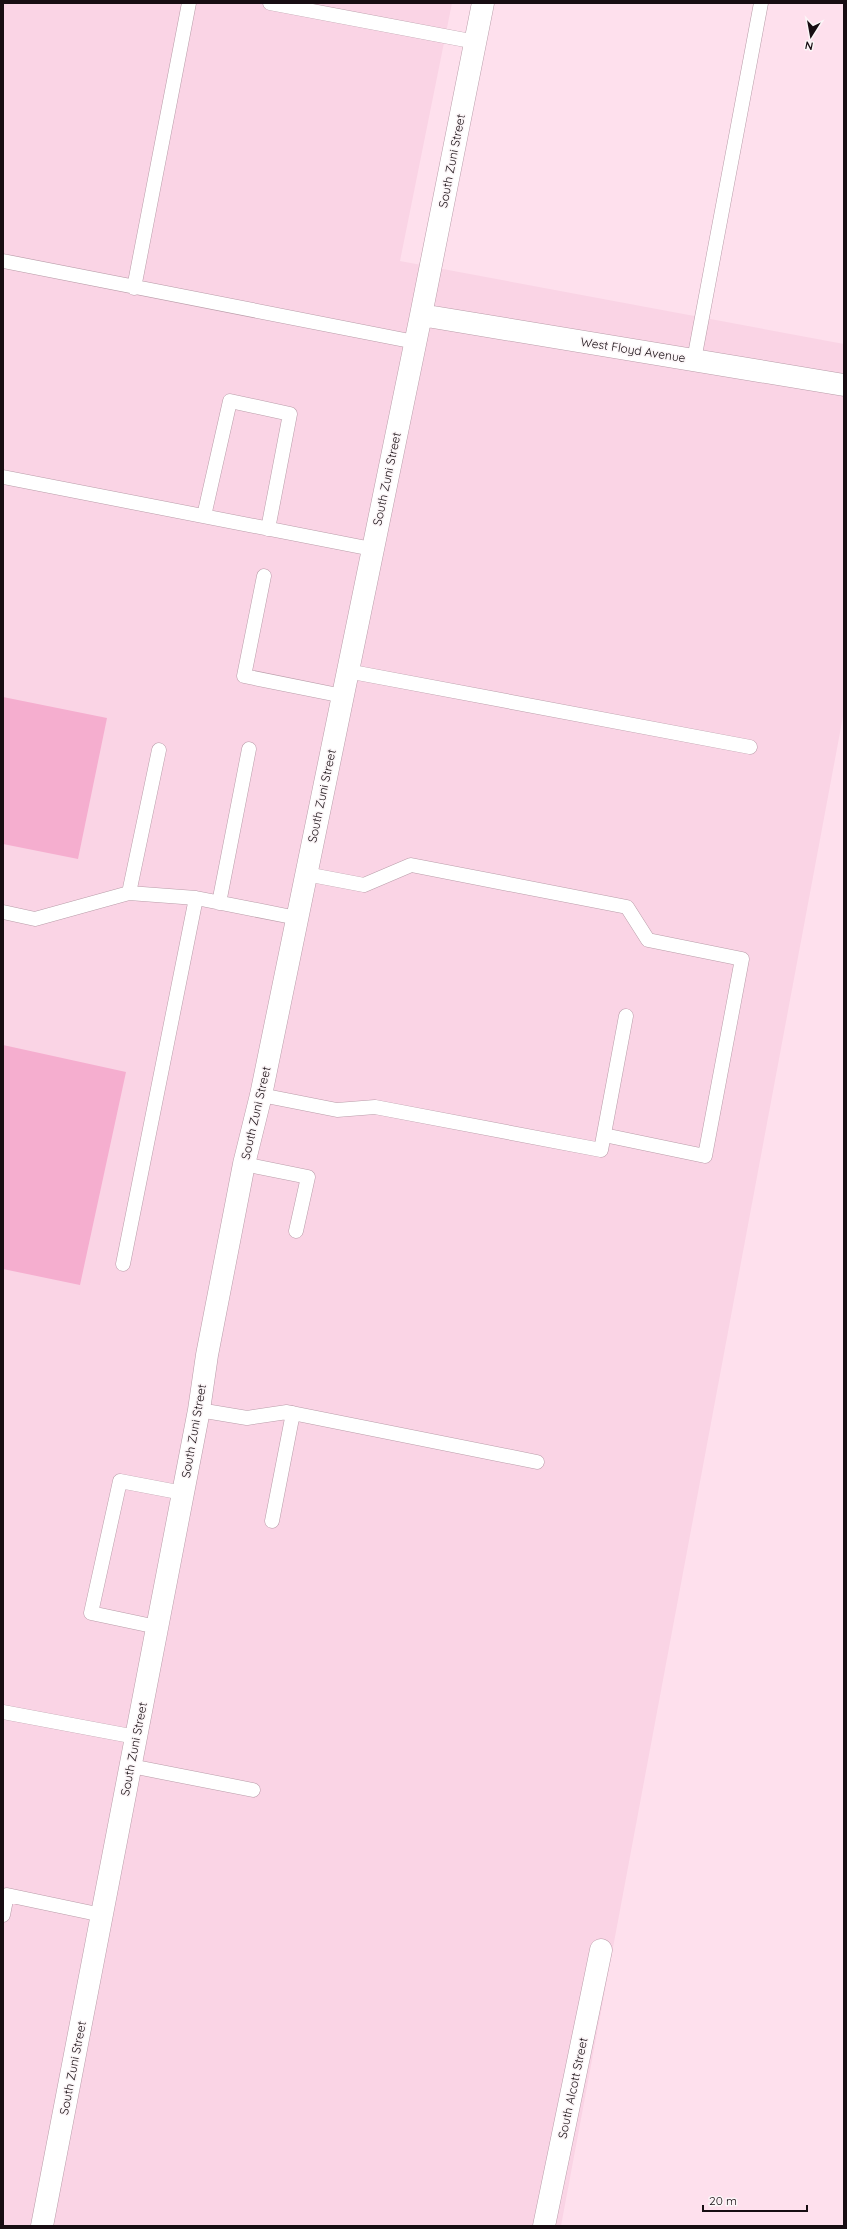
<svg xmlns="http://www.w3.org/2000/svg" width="847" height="2229" font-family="Quicksand,sans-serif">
<rect width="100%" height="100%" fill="#fee0ed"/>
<path fill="#fad4e5" d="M3 3H452L400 261 844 344V711L561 2226H3Z"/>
<path fill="#f5aecf" d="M3 697 107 718 78 859 3 844Z
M3 1045 126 1072 80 1285 3 1269Z"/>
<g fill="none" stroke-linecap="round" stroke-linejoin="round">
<g stroke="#b99da9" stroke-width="15">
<path id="lane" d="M270 3 476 42
M3 261 415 342
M134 288 189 3
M694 360 761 3
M3 477 372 549
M204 516 230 401 290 414 268 529
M264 576 244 676 343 696
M347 671 750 747
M306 874 364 885 411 865 627 907 648 940 742 959 705 1156 604 1135
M129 893 159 750
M219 903 249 749
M3 912 35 919 129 893 196 898
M261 1095 337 1110 375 1107 601 1150 626 1016
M244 1164 308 1177 296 1231
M123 1264 196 898 297 918
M199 1410 247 1418 287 1412 537 1462
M272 1521 293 1413
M157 1627 91 1613 120 1481 183 1493
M3 1712 136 1737
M131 1766 253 1790
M3 1915 7 1895 102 1915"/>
</g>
<g stroke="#b99da9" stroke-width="23">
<path id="street" d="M421 315 844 385
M42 2226 183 1493 199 1410 207 1355 244 1164 261 1095 421 315 483 3
M544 2226 601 1950"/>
</g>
<use href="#lane" stroke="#fff" stroke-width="14"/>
<use href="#street" stroke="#fff" stroke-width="22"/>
</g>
<g text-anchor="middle" stroke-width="3" stroke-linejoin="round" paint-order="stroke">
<g font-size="12" fill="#170d12" stroke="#fbf5f7">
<text transform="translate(452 161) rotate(-79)" y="4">South Zuni Street</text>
<text transform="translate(633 350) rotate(9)" y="4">West Floyd Avenue</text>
<text transform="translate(387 479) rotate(-78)" y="4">South Zuni Street</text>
<text transform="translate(322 796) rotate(-78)" y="4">South Zuni Street</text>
<text transform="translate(256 1113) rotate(-77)" y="4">South Zuni Street</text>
<text transform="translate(194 1431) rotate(-80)" y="4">South Zuni Street</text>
<text transform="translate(134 1749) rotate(-79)" y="4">South Zuni Street</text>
<text transform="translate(73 2068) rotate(-79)" y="4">South Zuni Street</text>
<text transform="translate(573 2088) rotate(-78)" y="4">South Alcott Street</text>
</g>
</g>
<rect width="847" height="2229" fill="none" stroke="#170d12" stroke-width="8"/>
<g transform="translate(811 36) rotate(191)" stroke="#fbf5f7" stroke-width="3" paint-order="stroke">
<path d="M0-3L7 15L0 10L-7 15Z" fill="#170d12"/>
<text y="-6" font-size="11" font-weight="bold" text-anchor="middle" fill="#170d12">N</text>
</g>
<path d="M703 2205v6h104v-6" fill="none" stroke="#170d12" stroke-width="2"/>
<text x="709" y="2205" font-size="12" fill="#170d12" stroke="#fbf5f7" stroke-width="3" paint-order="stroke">20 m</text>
</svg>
